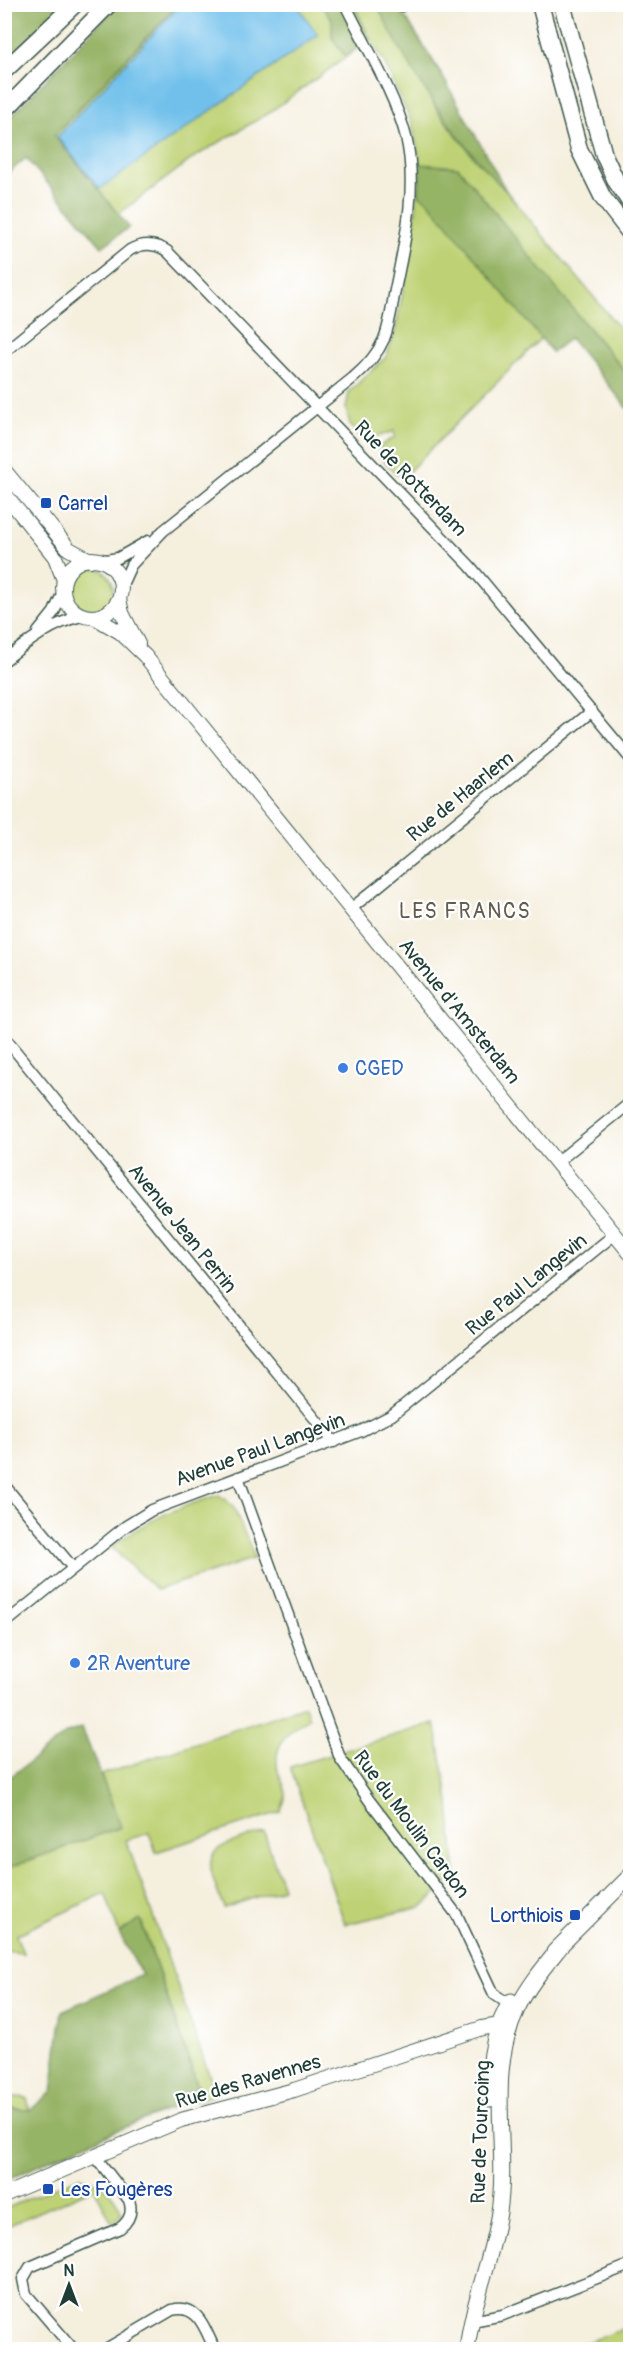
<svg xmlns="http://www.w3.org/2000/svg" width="635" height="2354" font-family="Pangolin,sans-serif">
<rect width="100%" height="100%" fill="#fff"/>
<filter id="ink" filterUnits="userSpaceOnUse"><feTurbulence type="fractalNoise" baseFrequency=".0167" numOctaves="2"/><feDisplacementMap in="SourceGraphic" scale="12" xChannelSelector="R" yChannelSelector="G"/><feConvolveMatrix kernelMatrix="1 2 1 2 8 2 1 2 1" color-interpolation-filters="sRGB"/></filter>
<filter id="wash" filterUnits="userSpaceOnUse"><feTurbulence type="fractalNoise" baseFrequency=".008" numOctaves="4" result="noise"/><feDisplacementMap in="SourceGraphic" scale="24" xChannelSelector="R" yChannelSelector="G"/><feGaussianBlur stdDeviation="1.35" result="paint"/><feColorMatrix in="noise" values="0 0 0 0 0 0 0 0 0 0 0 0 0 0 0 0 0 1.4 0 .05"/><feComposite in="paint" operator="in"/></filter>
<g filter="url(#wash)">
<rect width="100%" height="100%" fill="#f5efde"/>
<path fill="#bed275" stroke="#6e8854" stroke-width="1.5" d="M177 5H321L332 19V38L346 57 267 114 196 156 117 215 54 135Z
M354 5H377L437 110 475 159 507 192 630 341V411L570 338 552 352 541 338 408 472 396 475 380 456 379 447 395 437 394 431 371 439 361 437 350 425 346 408 349 392 386 357 394 336 411 253 421 166 412 123 382 58 370 39Z
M71 589a21 21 0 1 1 42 0a21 21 0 1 1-42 0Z
M219 1495 233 1506 255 1558 157 1590 111 1547C146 1520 178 1507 219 1495Z
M305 1706 309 1718C288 1732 272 1743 278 1771 280 1778 285 1786 286 1794 286 1799 282 1807 280 1812L156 1852 149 1833 126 1840 216 2094 202 2099 141 1920 119 1933 105 1893 16 1935 23 1953 5 1951V1869L121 1827 101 1775Z
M435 1723 449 1802 456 1875 422 1907 345 1924 290 1767Z
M264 1832 283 1888 224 1908C199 1848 207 1850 264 1832Z
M5 2096 27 2098 30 2110 5 2109Z
M78 2177C101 2181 115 2192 122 2214L112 2223 94 2188 5 2227V2209Z
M630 2326V2349H579L577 2346Z"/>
<path fill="#96b466" stroke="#5a784d" stroke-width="1.5" d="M5 5H64L5 62Z
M117 5H177L54 135 129 227 102 247 26 158 5 176V123Z
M321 5H354L370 39 346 57 332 38V19Z
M377 5H395L408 21 440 72 507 192C453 137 411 74 377 5Z
M420 164 458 167 581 319 630 377V411L570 338 552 352 429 202 419 195Z
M82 1728 121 1827 5 1869V1781L67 1733Z
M140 1919 202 2099 189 2101 82 2145 5 2181V2109L30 2110 52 2092 62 2011 142 1975 119 1933Z"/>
<path fill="#6fc0eb" stroke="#477e90" stroke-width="1.5" d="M181 4 297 5 318 35 100 189 57 137Z"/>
</g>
<g filter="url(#ink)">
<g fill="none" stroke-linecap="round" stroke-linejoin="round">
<g stroke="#3f584e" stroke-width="13">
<path id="minor" d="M402 6 404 4
M4 352 130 250C143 243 154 243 167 251L470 566 630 758
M100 561 118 558 148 541
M121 587 131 565 163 531 353 378C366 367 377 355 384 339 390 324 392 306 395 290 405 241 418 187 406 137 396 96 364 43 345 4
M38 632 54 612 63 592
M4 661C28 641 52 623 82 616
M352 908 592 711
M4 1037 334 1442
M557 1162 630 1103
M238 1477 340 1758 369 1800 457 1915 494 1994 513 2007
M4 1485 73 1568
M4 1624 126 1526 152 1510 361 1431 392 1415 615 1234
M472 2321 503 2315 630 2265
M74 2350 26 2294 23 2279 30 2267 120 2228C130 2220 133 2212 129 2200L95 2156
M104 2350 172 2310C199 2303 205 2330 215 2350"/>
</g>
<g stroke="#3f584e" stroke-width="16">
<path id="tertiary" d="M4 470 69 549 90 560
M4 493 55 557 64 580
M63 588a29 29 0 1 1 58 0a29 29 0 1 1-58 0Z
M119 599 122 613 138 644
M94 617 120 632 145 656 630 1253
M4 2195 181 2120 294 2090 482 2028 494 2026 510 2028"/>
</g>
<g stroke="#3f584e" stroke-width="17">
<path id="secondary" d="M554 1952 630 1876
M490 2099C488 2065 492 2031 511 2001
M467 2350C472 2303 492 2259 499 2212 509 2145 486 2074 517 2009 528 1986 545 1966 561 1946"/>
</g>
<g stroke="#3f584e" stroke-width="19">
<path id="primary" d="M540 4 579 149 603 198 630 233
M562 4 604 155 616 181 630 202
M4 71 75 4
M4 111 109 4"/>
</g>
<use href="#minor" stroke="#fff" stroke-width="10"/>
<use href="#tertiary" stroke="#fff" stroke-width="14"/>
<use href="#secondary" stroke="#fff" stroke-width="15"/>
<use href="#primary" stroke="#fff" stroke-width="16"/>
</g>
</g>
<g fill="#1a4fb4" stroke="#fff" stroke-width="2">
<rect x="40" y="497" width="12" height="12" rx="3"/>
<rect x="569" y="1909" width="12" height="12" rx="3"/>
<rect x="42" y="2183" width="12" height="12" rx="3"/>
</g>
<g fill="#3f7fe0" stroke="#fff" stroke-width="2">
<circle cx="343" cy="1068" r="6"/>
<circle cx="75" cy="1663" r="6"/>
</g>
<g text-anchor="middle" stroke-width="4.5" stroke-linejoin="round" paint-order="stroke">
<g font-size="20" fill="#1f3d34" stroke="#fff">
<text transform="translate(411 478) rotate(46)" y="7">Rue de Rotterdam</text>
<text transform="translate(460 796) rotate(-39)" y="7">Rue de Haarlem</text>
<text transform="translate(460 1011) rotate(51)" y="7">Avenue d'Amsterdam</text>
<text transform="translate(183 1228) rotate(51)" y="7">Avenue Jean Perrin</text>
<text transform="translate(526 1284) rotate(-39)" y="7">Rue Paul Langevin</text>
<text transform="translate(260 1449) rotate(-20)" y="7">Avenue Paul Langevin</text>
<text transform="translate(412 1824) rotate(53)" y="7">Rue du Moulin Cardon</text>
<text transform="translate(248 2081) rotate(-16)" y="7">Rue des Ravennes</text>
<text transform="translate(480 2132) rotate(-88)" y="7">Rue de Tourcoing</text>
</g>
<g font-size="20" fill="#164399" stroke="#fff" text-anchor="start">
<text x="58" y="510">Carrel</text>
<text x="563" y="1922" text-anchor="end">Lorthiois</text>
<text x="60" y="2196">Les Fougères</text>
</g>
<g font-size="20" fill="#366cbe" stroke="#fff" text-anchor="start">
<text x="355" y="1075">CGED</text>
<text x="87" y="1670">2R Aventure</text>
</g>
<g font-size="21" letter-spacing="1.5" fill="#625c4e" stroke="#fff">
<text x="465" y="918">LES FRANCS</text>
</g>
</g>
<rect width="635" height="2354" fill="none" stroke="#fff" stroke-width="24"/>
<g transform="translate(69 2285)" stroke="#ffffff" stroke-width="4.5" paint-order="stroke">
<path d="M0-4.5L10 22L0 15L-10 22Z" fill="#1f3d34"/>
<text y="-9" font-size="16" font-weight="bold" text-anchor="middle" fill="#1f3d34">N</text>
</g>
</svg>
